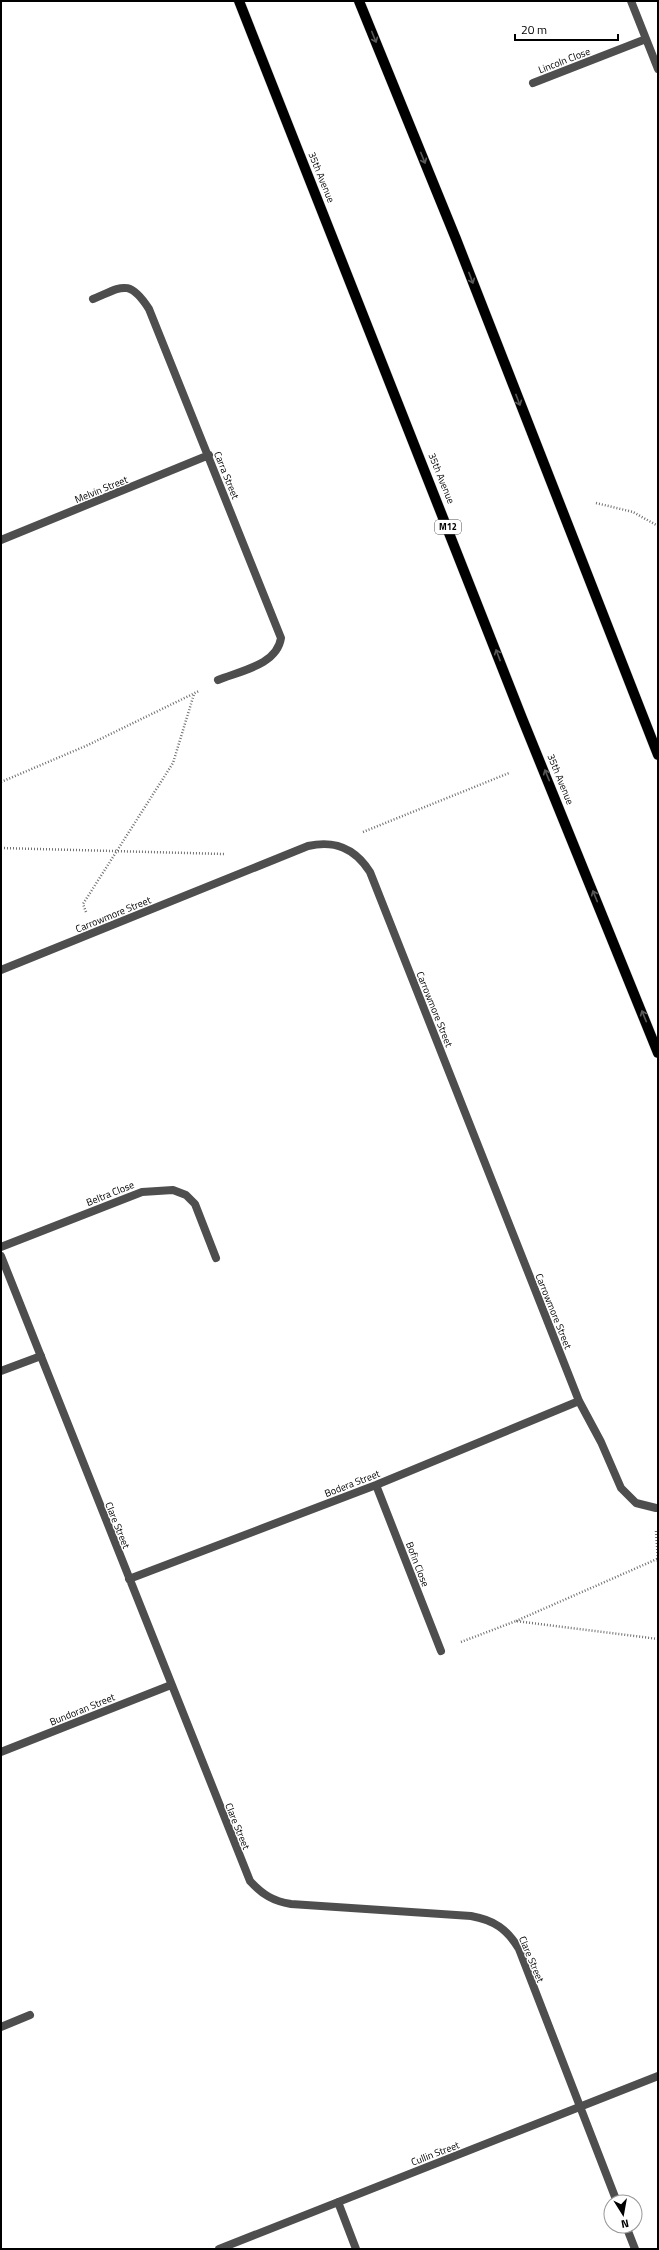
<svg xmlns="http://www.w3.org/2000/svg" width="659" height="2250" font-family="'Titillium Web',sans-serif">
<rect width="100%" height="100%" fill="#fff"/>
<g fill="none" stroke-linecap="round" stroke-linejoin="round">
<g stroke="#dbdbdb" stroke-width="11">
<path id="primary" d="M239 1 522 718 658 1053
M359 1 456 239 658 755"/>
</g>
<path stroke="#707070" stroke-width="2.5" stroke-dasharray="1 2" stroke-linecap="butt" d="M596 503 633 512 658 526
M1 782 88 745 199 691
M363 832 509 773
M1 848 224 854
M86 912 83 904 173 763 194 694
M656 1531 658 1562
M516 1621 657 1559
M461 1642 516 1621 658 1639"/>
<path stroke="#4e4e4e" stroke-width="8" d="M1 1371 41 1356"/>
<path stroke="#4e4e4e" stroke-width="8" d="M631 1 658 69
M533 83 646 39
M93 299C122 287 129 278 149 309L281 638C277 665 240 671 218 680
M1 540 209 455
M1 970 308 846C335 840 355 848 370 872L579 1401 601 1442 621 1488 636 1503 656 1508
M1 1247 142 1192 173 1190 186 1195 195 1204 216 1258
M1 1256 250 1881C263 1895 273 1901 291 1904L471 1916C494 1920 507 1929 519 1949L617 2202
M376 1485 441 1651
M129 1579 376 1485 579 1401
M1 1752 171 1685
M1 2027 30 2015
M338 2202 356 2249
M626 2226 635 2249
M219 2249 658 2076"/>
<use href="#primary" stroke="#000" stroke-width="10"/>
</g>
<defs><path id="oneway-shaft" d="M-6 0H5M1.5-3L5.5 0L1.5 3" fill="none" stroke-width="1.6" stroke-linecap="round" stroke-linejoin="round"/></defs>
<g stroke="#595959">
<use href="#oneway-shaft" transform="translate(374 37) rotate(68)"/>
<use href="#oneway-shaft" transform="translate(423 158) rotate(68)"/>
<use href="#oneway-shaft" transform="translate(471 278) rotate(69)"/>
<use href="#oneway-shaft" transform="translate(518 400) rotate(69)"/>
<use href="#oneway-shaft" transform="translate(498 655) rotate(-111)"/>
<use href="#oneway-shaft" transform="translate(547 775) rotate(-112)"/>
<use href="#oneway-shaft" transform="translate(595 896) rotate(-112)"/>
<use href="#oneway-shaft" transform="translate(644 1016) rotate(-112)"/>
</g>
<g text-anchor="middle" stroke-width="3" stroke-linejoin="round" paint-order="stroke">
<rect fill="#fff" stroke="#4c4c4c" stroke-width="1" x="435" y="520" width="26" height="14" rx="3"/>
<g font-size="9" font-weight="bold" fill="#000">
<text x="448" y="530">M12</text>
</g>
<g font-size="10" fill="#000" stroke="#fff">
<text transform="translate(564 60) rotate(-21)" y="4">Lincoln Close</text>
<text transform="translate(322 177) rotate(68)" y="4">35th Avenue</text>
<text transform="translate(227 475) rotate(68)" y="4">Carra Street</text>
<text transform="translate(442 478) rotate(68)" y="4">35th Avenue</text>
<text transform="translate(101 489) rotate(-22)" y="4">Melvin Street</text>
<text transform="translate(561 779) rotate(68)" y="4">35th Avenue</text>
<text transform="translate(113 914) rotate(-22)" y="4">Carrowmore Street</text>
<text transform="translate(435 1009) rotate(68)" y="4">Carrowmore Street</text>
<text transform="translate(110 1193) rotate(-22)" y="4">Beltra Close</text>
<text transform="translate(554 1311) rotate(68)" y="4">Carrowmore Street</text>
<text transform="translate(352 1483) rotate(-21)" y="4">Bodera Street</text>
<text transform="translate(118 1525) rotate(68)" y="4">Clare Street</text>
<text transform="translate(418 1564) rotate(69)" y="4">Bofin Close</text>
<text transform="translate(82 1709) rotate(-22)" y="4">Bundoran Street</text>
<text transform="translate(238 1826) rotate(68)" y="4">Clare Street</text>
<text transform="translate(532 1959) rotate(67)" y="4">Clare Street</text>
<text transform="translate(435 2153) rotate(-21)" y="4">Cullin Street</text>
</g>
</g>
<rect width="659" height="2250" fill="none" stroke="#000000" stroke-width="4"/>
<g transform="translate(623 2214) rotate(169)"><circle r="19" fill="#ffffff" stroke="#999999"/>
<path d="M0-3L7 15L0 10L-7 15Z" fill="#000000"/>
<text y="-6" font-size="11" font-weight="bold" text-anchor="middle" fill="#000000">N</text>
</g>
<path d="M515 34v6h103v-6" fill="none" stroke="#000000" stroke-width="2"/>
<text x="521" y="34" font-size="12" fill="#000000" stroke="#ffffff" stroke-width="3" paint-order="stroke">20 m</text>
</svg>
